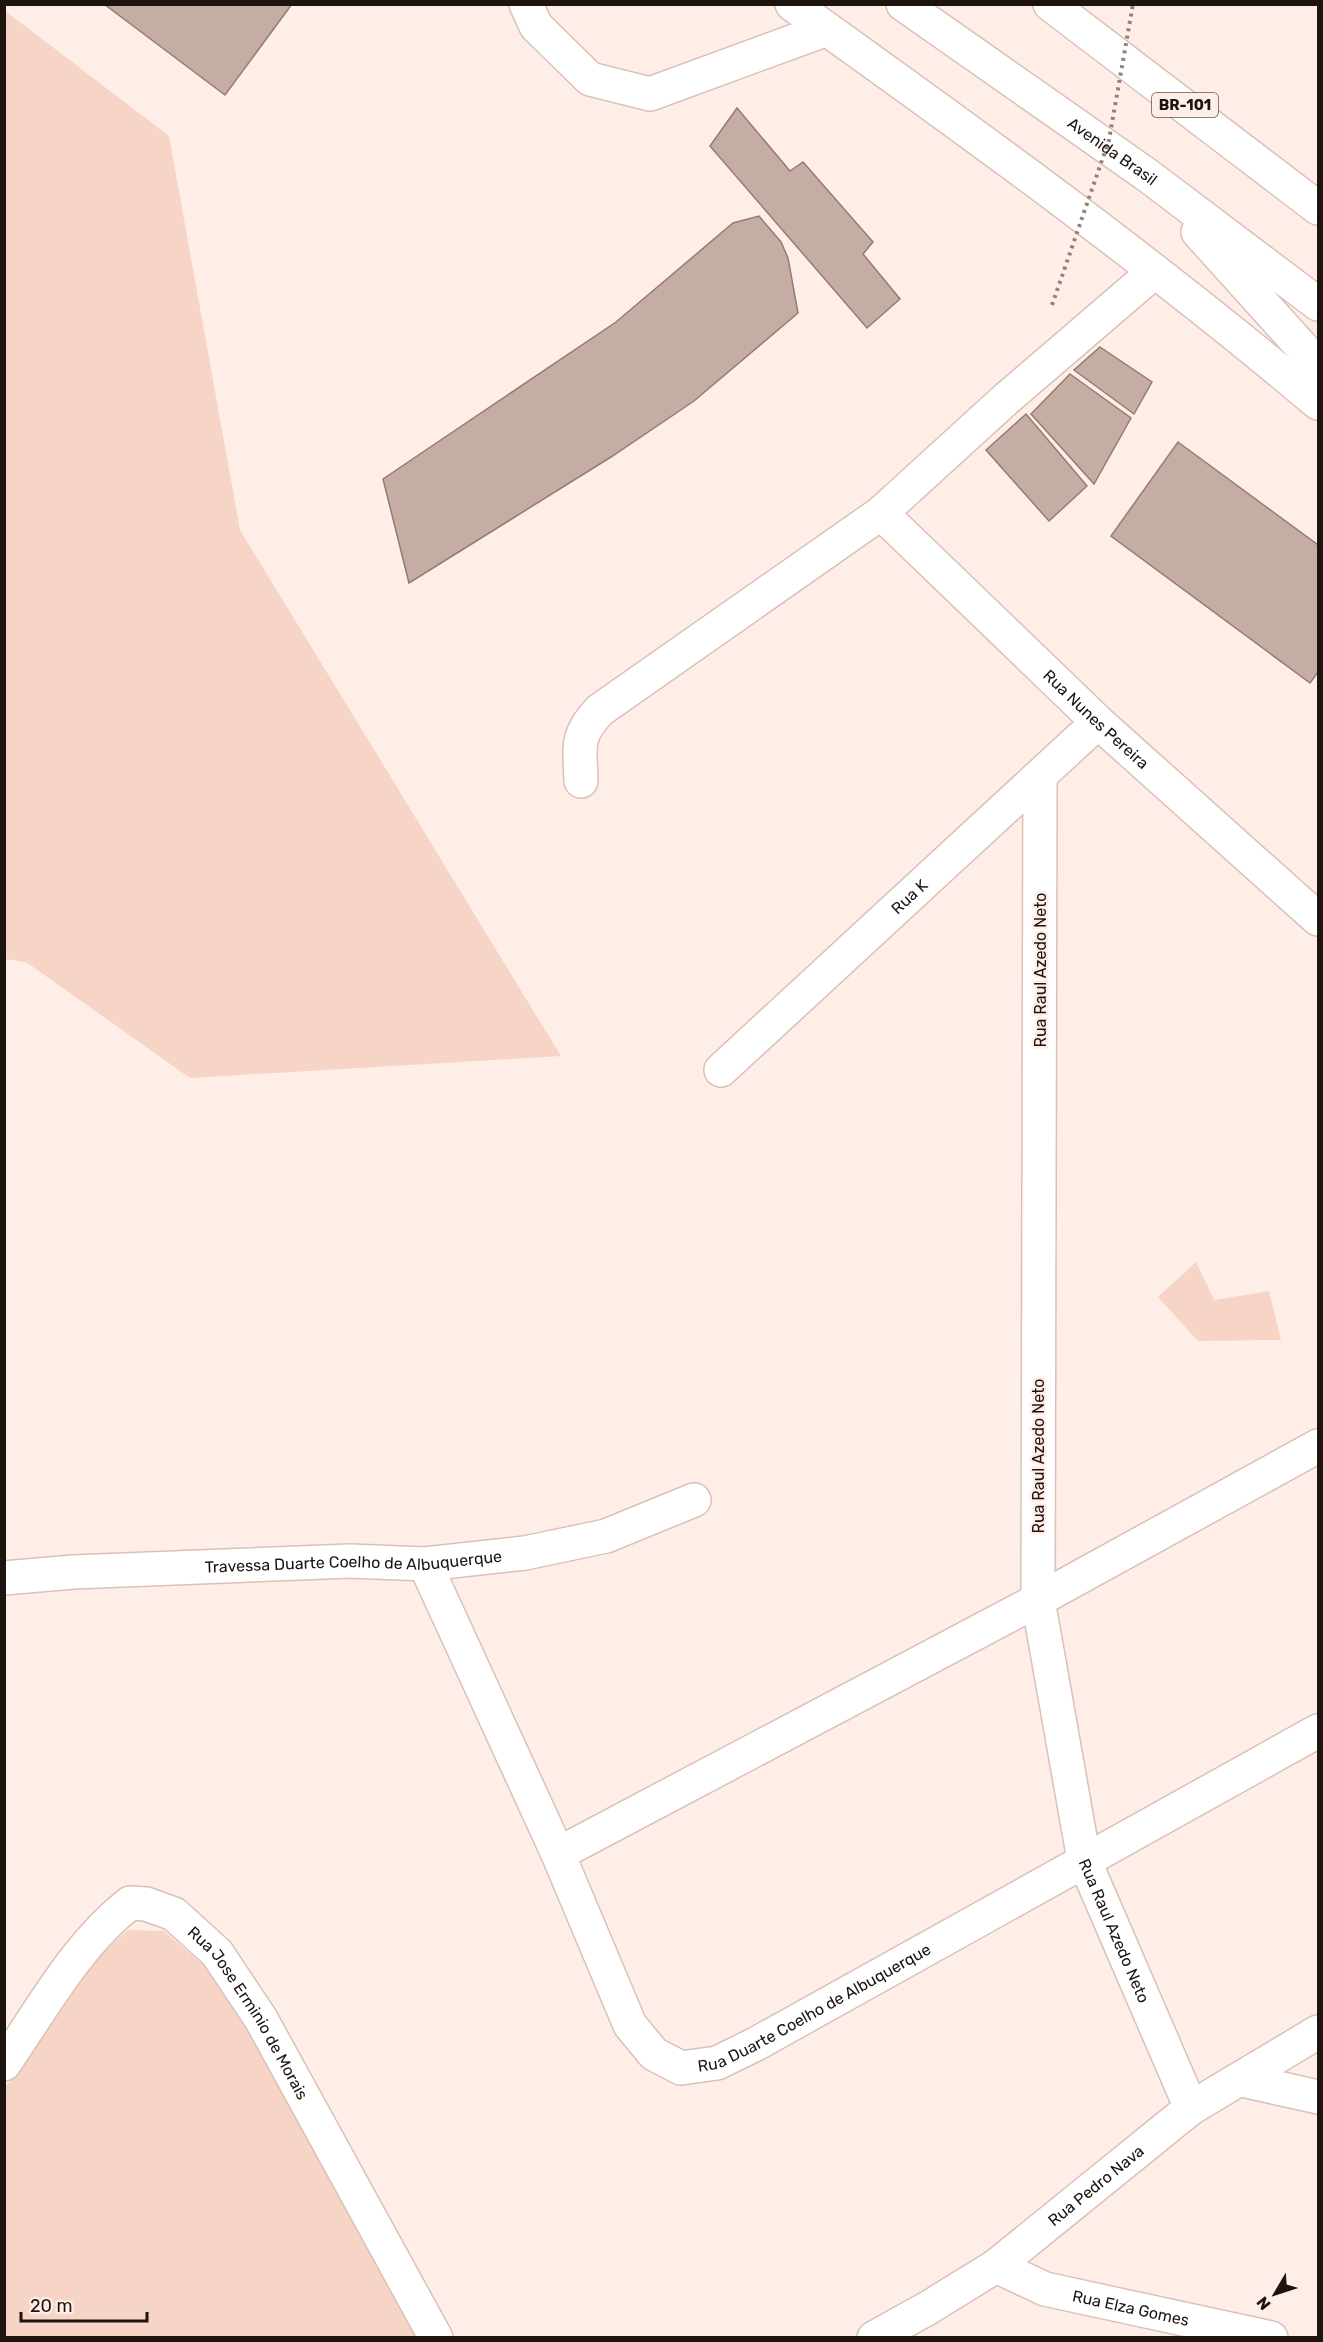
<svg xmlns="http://www.w3.org/2000/svg" width="1323" height="2342" font-family="Rubik,sans-serif">
<rect width="100%" height="100%" fill="#feeee7"/>
<path fill="#f6d4c6" d="M4 10 169 136 240 530 561 1056 190 1078 26 962 5 959Z
M1196 1262 1214 1300 1269 1291 1281 1340 1198 1341 1158 1297Z
M128 1930 164 1931 216 1976 423 2337 5 2338V2088L82 1971Z"/>
<path fill="#c6ada3" stroke="#937c72" stroke-width="1.5" d="M104 4H292L225 95Z
M737 108 790 171 803 162 873 242 863 254 900 299 867 328 710 146Z
M759 216 781 242 788 258 798 313 694 401 611 457 409 583 383 479 616 322 733 223Z
M1100 347 1152 382 1134 414 1074 370Z
M1070 374 1131 418 1094 484 1031 414Z
M1026 414 1087 486 1049 521 986 450Z
M1178 442 1318 545V672L1310 683 1111 536Z"/>
<g fill="none" stroke-linecap="round" stroke-linejoin="round">
<g stroke="#dac1b7" stroke-width="36">
<g id="minor">
<path d="M526 4 536 26 590 79 650 94 827 29"/>
<path id="s1" d="M881 513 1098 722 1318 919"/>
<path id="s2" d="M1040 777 1038 1600 1084 1860 1191 2108"/>
<path d="M581 781C580 747 575 736 600 710L881 513 1006 399 1154 272"/>
<path id="s3" d="M721 1070 1098 722"/>
<path id="s4" d="M425 1564 558 1854 630 2025 654 2054 681 2068 717 2063 754 2045 1318 1731"/>
<path id="s5" d="M4 1578 73 1572 350 1561 425 1564 525 1553 606 1536 694 1500"/>
<path d="M558 1854 1038 1600 1318 1446"/>
<path id="s6" d="M4 2064C42 2009 77 1944 130 1903L146 1904 174 1914 217 1953 261 2019 436 2338"/>
<path d="M1242 2080 1318 2097"/>
<path id="s7" d="M996 2266 1045 2289 1271 2338"/>
<path id="s8" d="M874 2338 928 2308 996 2266 1191 2108 1318 2032"/>
</g>
</g>
<g stroke="#dac1b7" stroke-width="36">
<g id="highway">
<path d="M792 4C971 132 1150 261 1318 403"/>
<path id="s9" d="M903 4 1147 175 1318 304"/>
<path d="M1050 4 1318 208"/>
<path d="M1198 232 1318 365"/>
</g>
</g>
<use href="#minor" stroke="#fff" stroke-width="33"/>
<use href="#highway" stroke="#fff" stroke-width="33"/>
<path stroke="#8f837d" stroke-width="4" stroke-dasharray="3 4.5" stroke-linecap="butt" d="M1052 305 1109 140 1133 4"/>
</g>
<g text-anchor="middle" stroke-width="5" stroke-linejoin="round" paint-order="stroke">
<rect fill="#feeee7" stroke="#605550" stroke-width="1.5" x="1152" y="93" width="66" height="24" rx="4.5"/>
<g font-size="15" font-weight="bold" fill="#1d1410">
<text x="1185" y="110">BR-101</text>
</g>
<g font-size="16" fill="#1d1410" stroke="#feeee7">
<text dy="6" stroke="none"><textPath href="#s9" startOffset="256">Avenida Brasil</textPath></text>
<text dy="6" stroke="none"><textPath href="#s1" startOffset="298">Rua Nunes Pereira</textPath></text>
<text dy="6" stroke="none"><textPath href="#s3" startOffset="256">Rua K</textPath></text>
<text transform="translate(1040 970) rotate(-90)" y="6">Rua Raul Azedo Neto</text>
<text transform="translate(1038 1456) rotate(-90)" y="6">Rua Raul Azedo Neto</text>
<text dy="6" stroke="none"><textPath href="#s5" startOffset="350">Travessa Duarte Coelho de Albuquerque</textPath></text>
<text dy="6" stroke="none"><textPath href="#s2" startOffset="1164">Rua Raul Azedo Neto</textPath></text>
<text dy="6" stroke="none"><textPath href="#s4" startOffset="720">Rua Duarte Coelho de Albuquerque</textPath></text>
<text dy="6" stroke="none"><textPath href="#s6" startOffset="376">Rua Jose Erminio de Morais</textPath></text>
<text dy="6" stroke="none"><textPath href="#s8" startOffset="270">Rua Pedro Nava</textPath></text>
<text dy="6" stroke="none"><textPath href="#s7" startOffset="142">Rua Elza Gomes</textPath></text>
</g>
</g>
<rect width="1323" height="2342" fill="none" stroke="#1d1410" stroke-width="12"/>
<g transform="translate(1275 2294) rotate(231)" stroke="#feeee7" stroke-width="4.5" paint-order="stroke">
<path d="M0-4.5L10 22L0 15L-10 22Z" fill="#1d1410"/>
<text y="-9" font-size="16" font-weight="bold" text-anchor="middle" fill="#1d1410">N</text>
</g>
<path d="M21 2312v9h126v-9" fill="none" stroke="#1d1410" stroke-width="3"/>
<text x="30" y="2312" font-size="18" fill="#1d1410" stroke="#feeee7" stroke-width="4.5" paint-order="stroke">20 m</text>
</svg>
